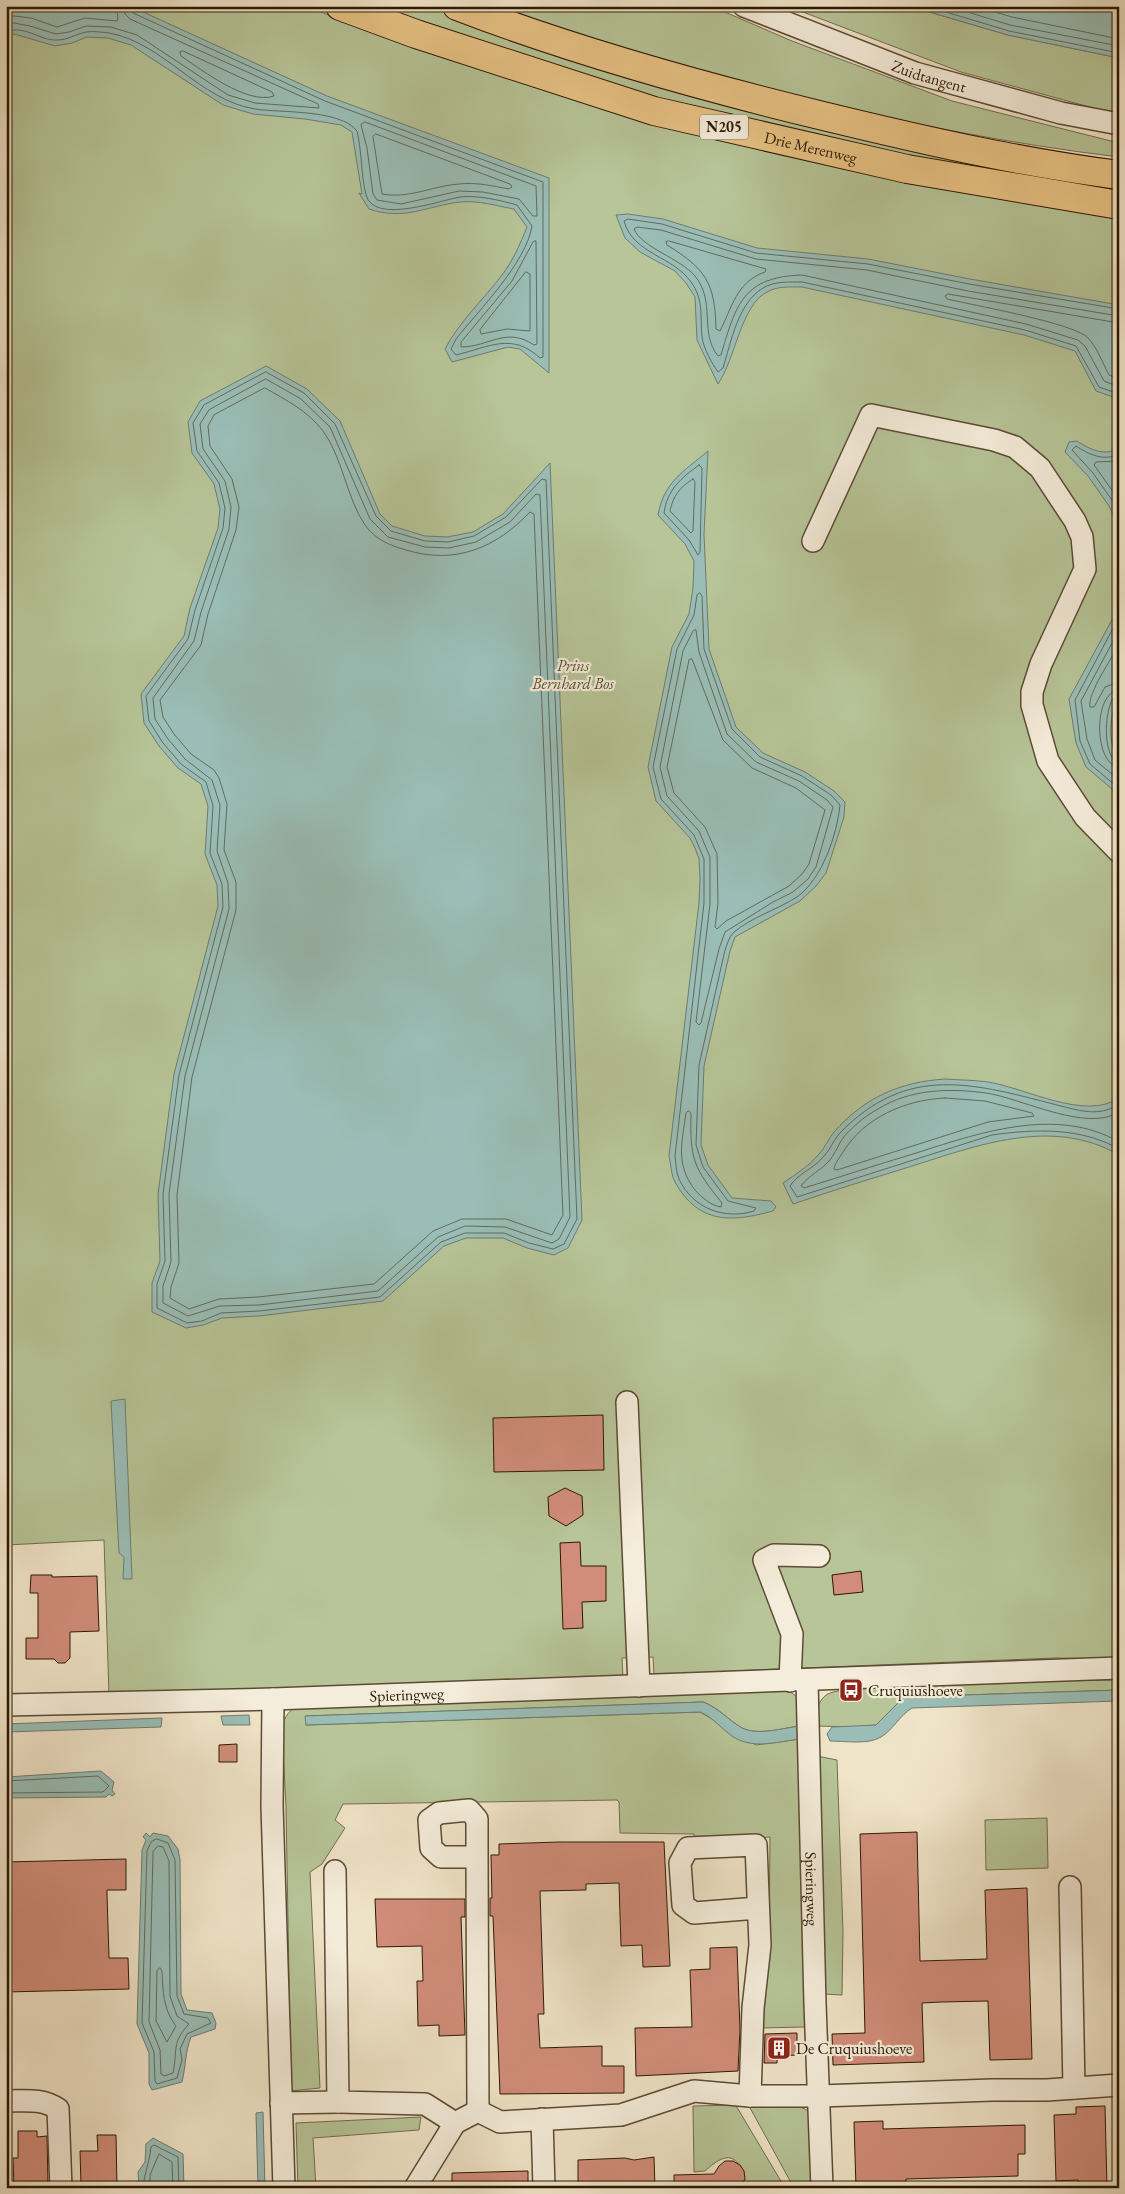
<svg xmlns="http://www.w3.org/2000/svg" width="1125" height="2194" font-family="'EB Garamond',serif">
<rect width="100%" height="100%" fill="#f0e4c8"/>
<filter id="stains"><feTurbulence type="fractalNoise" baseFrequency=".004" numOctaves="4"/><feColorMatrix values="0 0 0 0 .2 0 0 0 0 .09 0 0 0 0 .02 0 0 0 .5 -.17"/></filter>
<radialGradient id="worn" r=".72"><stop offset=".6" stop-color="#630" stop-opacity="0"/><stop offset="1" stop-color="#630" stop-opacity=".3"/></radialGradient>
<path fill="#b7c598" stroke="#716e4e" d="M6 6H306L346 22 1119 214V1659L1054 1658 730 1671 716 1673 654 1676 653 1657 622 1658 623 1677 109 1695 104 1540 6 1545Z
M380 6H435L499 29 1119 187 1043 183 736 121 482 46Z
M491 6H711L792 41 952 101 1119 143V157C904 131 695 75 491 6Z
M787 6H909L1008 35 1119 58V115L961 72Z
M1119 1680V1690L904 1697 876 1725 856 1727 817 1726C816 1715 816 1703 826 1695 845 1680 1078 1681 1119 1680Z
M786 1689 799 1698 800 1726C783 1728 758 1736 742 1728 728 1720 719 1708 703 1702L306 1716V1725L700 1712 756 1745 800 1739 805 2027 760 2028 769 1960 770 1837 695 1841 694 1834 620 1833 619 1802 617 1800 343 1804 335 1820 345 1828 322 1864 310 1872 320 2088 291 2091 286 1807 282 1728C284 1716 290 1710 300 1704Z
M817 1756 837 1760 843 1932 842 1995 823 1994Z
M1047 1818 1048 1868 986 1870 985 1820Z
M735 2105 738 2109 785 2188H731L741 2169C732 2148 716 2161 705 2171L694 2172 693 2106Z
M764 2105 801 2107 816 2115 818 2188H794L749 2106Z
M421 2117 419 2130 313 2138 316 2188H298L296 2123Z"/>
<path fill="#9abeb7" stroke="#6e7c6f" d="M6 6H130L327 96 549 178V373L520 349 508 347 452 362 445 349C459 322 483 300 502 275 513 261 520 244 527 227L514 209C497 206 478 200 460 202 426 206 405 221 369 209L359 193 362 194 352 132 341 125 305 119 253 114 223 105 131 45 108 38 87 37 72 43 55 46 14 34 6 37Z
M909 6H1119V58L1008 35Z
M628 214 663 219 757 248 868 259 970 279 1119 305V399L1096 391 1075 351 1024 335 802 287C790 287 777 286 767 292 741 305 735 360 718 384L697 340 695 297 686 283 675 271 640 252 625 238 616 215Z
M266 366 307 389 340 421 380 514 392 526 425 536 447 537 473 532 503 514 550 463 582 1220 568 1248 554 1255 527 1248 503 1238H466L444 1246 383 1301 259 1316 222 1318 203 1325 186 1328 152 1312V1283L160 1261 158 1194 174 1074 218 906 217 885 205 854 208 806 201 784 178 768 159 746 144 723 141 694 184 636 190 608 218 528 220 509 214 484 192 453 188 422 200 401Z
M1077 441C1089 449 1105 457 1119 448V527L1109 506 1088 476 1065 452 1069 442Z
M708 451 704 534 709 649 736 727 763 753 805 772 834 791 845 802 844 817 826 873 816 886 800 901 735 937 730 951 704 1066 701 1145 708 1165 732 1198 771 1201 776 1207 773 1211C732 1222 699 1225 675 1182 671 1175 671 1164 669 1156L699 903 700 878 699 859 695 848 690 838 656 801 648 767 672 647 689 614 693 588 694 561 685 544 658 515C664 482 683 472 708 451Z
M1119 607V697C1110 714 1106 741 1119 759V805L1112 789 1086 767 1076 743 1069 699Z
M945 1079C959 1080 974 1080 988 1082 1026 1088 1085 1121 1119 1098V1155C1052 1116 976 1146 909 1167 870 1179 831 1191 793 1204L783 1183C796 1174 809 1166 819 1154 825 1148 828 1139 834 1132 865 1097 900 1082 945 1079Z
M125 1399 132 1579H123L124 1557 119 1553 111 1401Z
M1119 1690V1701L912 1708C900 1715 893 1730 881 1737 868 1745 845 1741 830 1741L827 1734 832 1727 876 1725 904 1697Z
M703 1702C719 1708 728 1720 742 1728 758 1736 783 1728 800 1726V1739C775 1742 749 1751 728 1733 718 1725 712 1717 700 1712L306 1725 305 1716Z
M249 1715 250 1725H223L221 1716Z
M162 1718 161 1727 6 1732V1724Z
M101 1771 114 1782 112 1790 115 1794 112 1796 109 1794 106 1797 6 1798V1777Z
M146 1833 150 1837 153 1833 168 1836 178 1849 180 1860 181 1994 187 2010 212 2013 216 2023 215 2029 191 2037C185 2052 186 2066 182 2082L152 2090 149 2084V2053L137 2024 142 1850 146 1840 143 1837Z
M263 2112 265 2188H258L256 2113Z
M153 2138 183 2154 184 2188H139L138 2172 145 2162 146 2144Z"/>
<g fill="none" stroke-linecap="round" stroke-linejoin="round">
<path stroke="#626b5d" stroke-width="1" d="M926 6 1009 31 1119 53
M948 6 1010 25 1119 46
M975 6 1012 17 1119 39
M6 17 14 16 31 18 57 27 85 18 117 21 118 18 116 6
M6 25 14 23 30 26 56 34 69 32 86 26 111 27 137 35 228 95 255 103 319 108 318 104 130 19 125 14 123 6
M6 32C24 24 40 41 57 40 68 40 76 34 86 32 92 31 102 32 109 33 164 43 199 100 255 109 281 113 340 109 357 131 362 152 361 175 366 195 374 225 441 200 460 197 478 195 499 200 517 205L532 226C526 263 479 310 456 339L451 349 456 355C489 347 512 332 540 358L543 357V182L325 101 133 13 129 6
M183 51 272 92 274 96C247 105 202 70 181 56L180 52Z
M365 122 536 186 537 216H533L519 199 483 192 459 191 401 204 377 200 373 194 367 148 361 125Z
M376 134 510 184 512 187 509 189C493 186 476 182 459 184 432 186 409 199 382 194L373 137Z
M536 241 537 344 534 345C506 326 489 347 461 347V342L512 281 533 242Z
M669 241 766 269 765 272C736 282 732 308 720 331L716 329C715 283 706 269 667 245L666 242Z
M526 272 530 274V331L507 329 481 334 480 330Z
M1119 309 969 284 868 264 756 253 662 224 628 219 624 221C633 254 673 256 691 282 704 300 700 316 702 337 703 347 712 364 718 372L723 368C731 342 738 303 763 288 774 281 790 282 802 282L1025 330 1076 346 1099 387 1119 394
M1119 316 968 291 867 270 756 259 661 230 637 227 634 229C642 248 680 258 695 276 716 302 699 332 718 356L721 355C736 304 743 277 802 275L1026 324 1078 340 1085 346 1104 381 1119 387
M1119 323 948 294 945 296 947 299C972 305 1074 323 1088 338 1097 347 1103 364 1109 375L1119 379
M266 372 304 393 335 424 376 516 391 531 425 541 448 542 474 536 506 517 542 479 546 480 577 1219 564 1244 553 1249 529 1243 504 1233H465L441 1242 380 1297 259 1311 221 1313 202 1321 187 1323 157 1308V1284L165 1261 163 1194 179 1075 223 907 222 884 210 853 213 806 206 782 181 764 163 743 149 721 146 696 188 639 195 610 223 528 225 508 219 483 197 451 193 423 204 405Z
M266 379 301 399 330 427 370 519 388 537 425 547 449 548 476 542 510 522 536 494 540 495 570 1217 559 1239 552 1243 505 1227 465 1226 438 1237 378 1291 259 1305 220 1306 188 1316 163 1303V1286L171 1262 169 1194 185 1076 229 909 228 883 217 851 220 805 212 780 185 759 168 739 155 719 153 698 194 641 201 612 229 529 231 507 225 481 203 449 200 424 209 410Z
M265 388C286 400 308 411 323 431 342 456 347 499 365 525 376 540 389 545 406 550 455 565 496 548 530 512L534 514 563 1215 552 1235 506 1219H462L433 1231 374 1284 258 1297 219 1299 189 1309 170 1298 171 1287 179 1263 177 1195 192 1077 236 910V882L224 850 227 804 219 778 214 770 191 754 174 734 163 717 160 700 201 645 208 614 236 530 239 507 232 479 210 446 208 426 214 415Z
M1119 454C1104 462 1088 454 1076 446L1072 450 1093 473 1114 503 1119 515
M1119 461 1096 462 1094 465 1119 500
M699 465 702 468 700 552 698 555 689 540 664 513C667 490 681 478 699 465Z
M693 479 695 482 693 531 691 533 670 511C673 496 680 487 693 479Z
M700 593 702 596 704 649 732 729 760 757 802 776 831 795 840 805C837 835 822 879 797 897 777 910 751 917 733 933 729 937 727 945 725 950L699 1065 696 1145 703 1167 728 1201 756 1208 754 1211C725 1220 693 1209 679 1179 676 1172 676 1163 675 1156L704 903V859L694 835 661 799 653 767 677 649 694 615 697 595Z
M1119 617 1075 700 1080 741 1090 764 1116 786 1119 792
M696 630 699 652 727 734 756 762 799 781 827 800 833 807 816 867 808 879 793 892 773 902 725 932 719 949 701 1023 699 1025 696 1022 710 904V857L699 831 667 796 660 767 683 651 693 631Z
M1119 630 1081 701 1087 739 1095 760 1119 780
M1119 645C1112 658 1087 694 1090 707H1094L1105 687 1119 682
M692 659 723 740 752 768 796 788 825 810 809 864 802 874 789 886 726 921 717 929 715 927 718 903 717 854 705 827 674 793 667 767 689 660Z
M1119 690C1092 692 1094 766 1119 767
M1119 696 1113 698C1105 712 1103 747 1114 760L1119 761
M945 1098 985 1101 1032 1113 1034 1116 988 1122 837 1170 834 1169C835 1163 840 1157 843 1152 865 1117 905 1100 945 1098Z
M1119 1104C1100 1117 1081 1111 1061 1106 975 1084 908 1062 839 1134 833 1141 830 1150 824 1156 815 1168 797 1174 790 1186L797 1197 992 1135C1034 1129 1081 1127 1119 1149
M689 1111 691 1113C690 1159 693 1167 722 1203L721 1207C712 1206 701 1197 695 1190 675 1164 682 1143 686 1113Z
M1119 1112C1087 1133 1021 1098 986 1093 949 1088 910 1089 878 1109 865 1116 849 1129 841 1141 837 1148 834 1155 829 1161 821 1170 807 1177 801 1186L804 1188C840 1177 876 1165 913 1154 976 1134 1056 1105 1119 1142
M6 1781 98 1776 109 1786 103 1792 6 1793
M157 1839 168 1843 175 1860 177 1996 184 2014 208 2018 211 2023 187 2034 180 2049 182 2060 177 2078 157 2084 155 2081 154 2052 142 2023 147 1851 151 1842Z
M158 1846 163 1847 169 1861 170 1996 177 2016 189 2024C171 2043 178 2050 173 2073L164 2076 161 2074 160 2050 149 2022 153 1852Z
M160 1968 162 1971C163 1991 163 2009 176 2026L167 2042 156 2021 157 1971Z
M143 2188C144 2173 150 2162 151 2147L154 2145 178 2157 179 2188
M150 2188V2175L159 2154 172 2162 173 2188"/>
</g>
<path fill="#d18d7a" stroke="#2b1803" d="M603 1415 604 1470 494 1472 493 1418Z
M565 1488 582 1496 583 1515 566 1526 549 1516 548 1497Z
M580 1542 581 1566H606V1601L582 1602 583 1628 563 1629 560 1543Z
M861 1571 863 1592 834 1595 832 1575Z
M31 1575H52V1577L97 1576 99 1631 70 1632V1658L65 1663H58L54 1659H26V1638H38V1593H30Z
M237 1744V1762H219V1745Z
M917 1832 920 1961 987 1959 985 1890 1027 1888 1032 2059 990 2060 988 2001 941 2002 922 2003 924 2062 833 2065 832 2034 865 2033 860 1834Z
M559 1842H664L670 1966 643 1967 642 1945 621 1946 619 1883 586 1884V1890L540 1891 544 2014H538L540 2048 602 2046V2066H624V2093L500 2094 493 1916H490V1898H492L491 1855H499V1844Z
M126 1859V1890H107V1894L109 1958H128L129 1989 6 1992V1862Z
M375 1899H465V1917H461L465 2035 439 2036V2025L418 2026 417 1981H423L422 1946 377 1947Z
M737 1947 740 2030 738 2071 636 2076 635 2028 692 2027 690 1970 710 1969V1948Z
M797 2033V2055L777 2056V2063H764L765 2034Z
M1105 2106 1107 2187H1078V2180L1056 2181 1054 2115 1076 2114V2107Z
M883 2121V2129L1025 2125V2154H1018V2176L906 2179V2188H856L854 2122Z
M18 2131H37V2137L47 2136 48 2185H43V2188H14L13 2158H18Z
M97 2135H116L117 2188H99V2184H81L80 2151H98Z
M654 2157 655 2188H578V2160L625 2158 634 2160Z
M725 2161H733L740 2165 744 2171 745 2179 740 2188H674V2175L714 2174 719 2166Z
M528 2171V2188H452V2173Z"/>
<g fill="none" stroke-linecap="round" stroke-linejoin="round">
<g stroke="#5c4b34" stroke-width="24">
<g id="minor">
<path id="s1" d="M744 6 915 73 1061 113 1119 124"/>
<path d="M813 541 871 415 994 440 1015 447 1040 468 1075 521 1082 537 1085 569 1041 664 1032 692V705L1048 761 1085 817 1119 852"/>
<path d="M627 1402 639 1686"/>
<path d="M790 1681 792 1634 764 1560 774 1555 819 1556"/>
<path id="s2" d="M807 1681 815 2004 822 2188"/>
<path d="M273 1699 272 1806 284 2188"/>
<path id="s3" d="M6 1705 273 1699 1119 1668"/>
<path d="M477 1857H441L431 1848 429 1820 439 1813 469 1810 477 1819V1857L478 2111"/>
<path d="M335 1871 338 2102 425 2104 455 2123 478 2111 500 2122 621 2115 694 2091 750 2096"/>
<path d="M1070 1887 1074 2088"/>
<path d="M758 1908 694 1913 683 1905 680 1863 688 1848 756 1845 760 1945 753 2008 750 2096H820L992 2090H1047L1119 2085"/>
<path d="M6 2101C25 2101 42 2098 58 2109L61 2188"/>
<path d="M281 2103 338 2102"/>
<path d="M542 2119 544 2188"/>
<path d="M415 2188 455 2123"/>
</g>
</g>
<g stroke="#2b1803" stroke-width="30">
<g id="highway">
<path id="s4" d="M340 6 416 34 654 111 907 169 1119 205"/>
<path d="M457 6C574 51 696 85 819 115 918 139 1017 162 1119 175"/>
</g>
</g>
<use href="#minor" stroke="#f5eddb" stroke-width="21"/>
<use href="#highway" stroke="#e8c284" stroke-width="28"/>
</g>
<defs>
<g id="bus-square" transform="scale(1.25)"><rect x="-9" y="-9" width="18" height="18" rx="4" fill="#8f2418" stroke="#f5eddb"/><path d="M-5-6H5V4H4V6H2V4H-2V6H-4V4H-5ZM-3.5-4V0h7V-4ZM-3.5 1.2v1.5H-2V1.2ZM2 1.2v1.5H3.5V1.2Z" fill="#fff"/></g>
<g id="building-square" transform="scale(1.25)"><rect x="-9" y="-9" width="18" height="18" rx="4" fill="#8f2418" stroke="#f5eddb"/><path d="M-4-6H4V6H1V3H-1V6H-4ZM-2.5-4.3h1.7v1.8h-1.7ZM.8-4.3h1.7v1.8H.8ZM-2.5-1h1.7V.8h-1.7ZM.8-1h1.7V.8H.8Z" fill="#fff"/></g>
</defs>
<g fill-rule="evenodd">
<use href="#bus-square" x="851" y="1690"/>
<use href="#building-square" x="779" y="2048"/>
</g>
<g text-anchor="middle" stroke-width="4.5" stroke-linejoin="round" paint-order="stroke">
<rect fill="#f5eddb" stroke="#685844" stroke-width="1" x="700" y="114.5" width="48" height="25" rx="4"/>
<g font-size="15" font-weight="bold" fill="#2b1803">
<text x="724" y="132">N205</text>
</g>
<g font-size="16" fill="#2b1803" stroke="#f5eddb">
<text dy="6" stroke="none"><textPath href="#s1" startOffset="198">Zuidtangent</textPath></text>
<text dy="6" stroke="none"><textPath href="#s4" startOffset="492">Drie Merenweg</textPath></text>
<text dy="6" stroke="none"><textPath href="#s3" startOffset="401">Spieringweg</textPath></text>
<text dy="6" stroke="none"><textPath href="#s2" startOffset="208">Spieringweg</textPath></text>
</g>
<g font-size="16" font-style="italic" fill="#554c30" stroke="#f5eddb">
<text x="573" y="671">Prins<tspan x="573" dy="18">Bernhard Bos</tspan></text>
</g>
<g font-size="16" fill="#2b1803" stroke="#f5eddb" text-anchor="start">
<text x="868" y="1696">Cruquiushoeve</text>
<text x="796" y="2054">De Cruquiushoeve</text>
</g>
</g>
<rect width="1125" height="2194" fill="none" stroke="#f0e4c8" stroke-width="25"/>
<rect x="8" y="8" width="1110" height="2179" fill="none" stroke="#2b1803" stroke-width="2.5"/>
<rect x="12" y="12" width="1100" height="2169" fill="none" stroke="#2b1803"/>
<rect width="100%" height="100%" filter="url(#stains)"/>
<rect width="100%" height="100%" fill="url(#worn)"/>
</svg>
